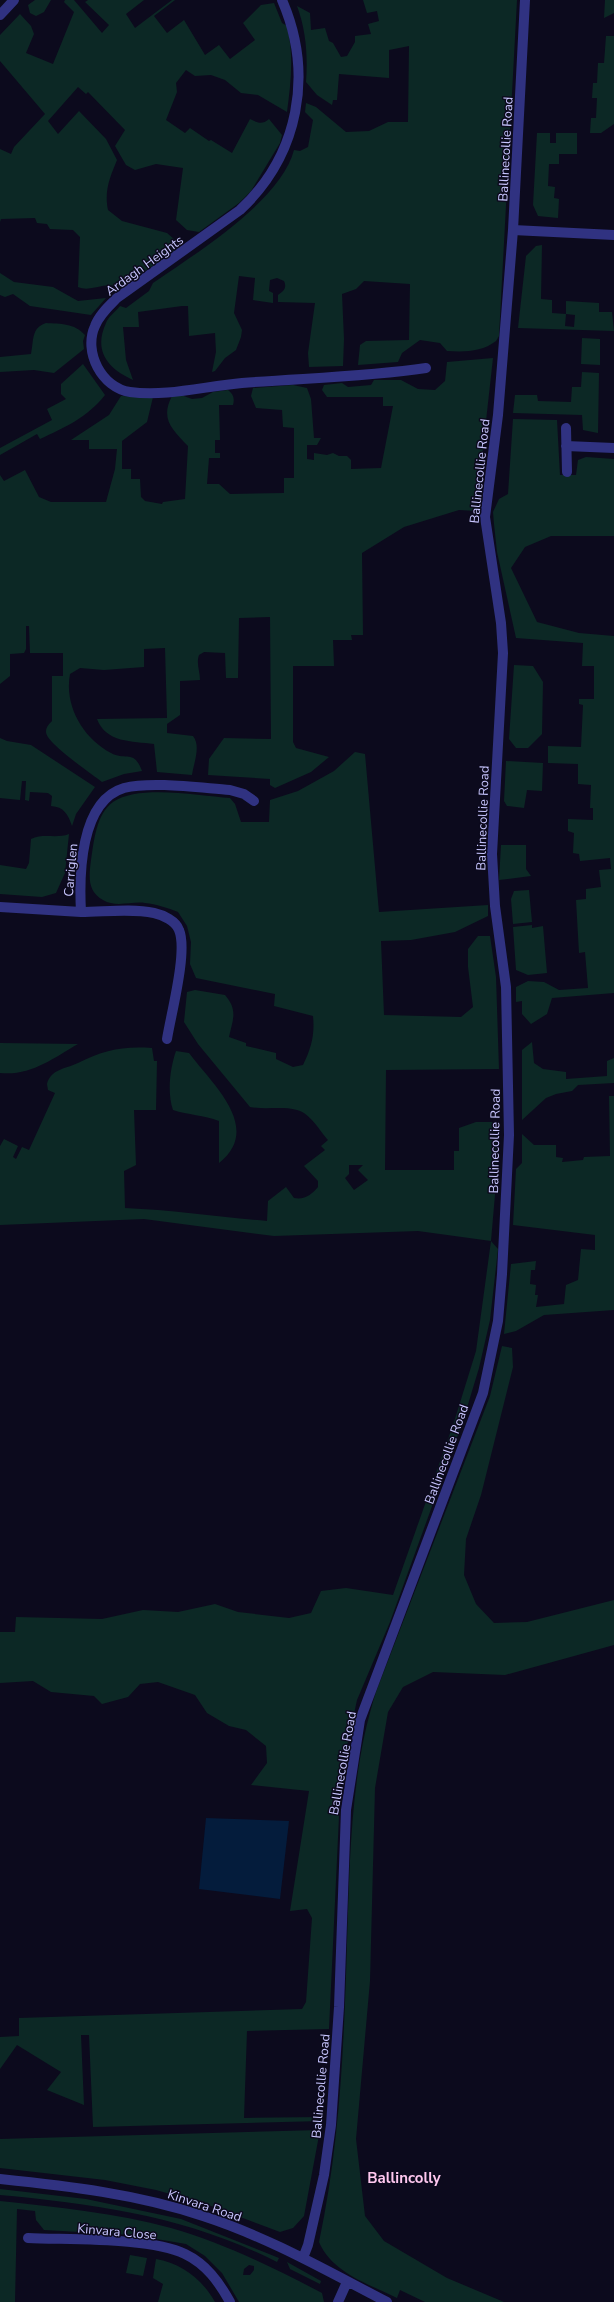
<svg xmlns="http://www.w3.org/2000/svg" width="614" height="2302" font-family="'Nunito Sans',sans-serif">
<rect width="100%" height="100%" fill="#0c0a1d"/>
<path fill="#0c2825" fill-rule="evenodd" d="M35 0H51L44 12 36 16 30 13 28 5Z
M65 0H74L102 33 109 25 85 2 88 0H144L126 14 135 28 172 0H175L154 16 167 33 184 20 205 55 219 45 230 59 255 40 243 23 261 5 274 3 282 23 287 26C294 55 291 82 287 112L258 95 241 93 225 80 211 75 195 76 186 70 176 83 177 92 166 120 185 133 190 128 209 141 211 140 232 153 250 119C258 123 262 125 269 119L282 135 280 143 251 191 239 203 199 232 187 230 176 220 183 168 156 164 135 170 126 165 115 146 125 130 88 92 86 94 78 87 48 121 58 134 79 111 106 139 117 160C110 177 104 191 108 210L122 221 167 233 174 239 176 250 120 288C105 280 92 293 78 287L80 237 73 230 50 229 47 224 37 223 35 218 1 219 0 222V149L11 154 14 147 45 114 0 61V35L20 14 31 26 34 34 26 53 53 64 74 12 64 2Z
M363 0H517L499 336 496 341C482 352 465 352 447 351L440 343 420 340 402 353 398 362 358 365 360 345 366 341 409 340 410 284 364 281 356 289 342 294 344 339 343 366 309 367 308 353 315 303 278 302V295C284 291 287 288 284 281L277 278 270 280 269 291 273 293V303L253 300 255 278 239 276 234 313 242 330 241 337 236 350 225 358 215 371 212 372 216 352 215 333 189 336 188 306H182L138 312 139 327H123L126 360 133 380C108 369 93 351 106 323 108 317 116 311 120 306L126 308 149 291 153 283C195 254 281 201 294 150L300 151 308 147 313 120 305 112 306 103 316 107 346 132 369 131 388 122H408L409 46 389 50V78L339 74 337 100H333L332 105 317 95 306 82C308 56 306 30 297 6L310 13 311 30 325 28 329 41 333 43 341 57 347 56 355 42V36L371 34 368 24 379 21 377 11 367 13Z
M605 0H614V13L604 18Z
M606 36H614V124L601 133H590L591 118H596L597 98H592L593 83H597L598 63H604Z
M537 133H550V143H556V133H577V154H559V164H549L548 186 555 187 554 198 559 199 558 218 538 216 533 205Z
M542 245 541 299 552 300V313L566 314V301L599 303V312H612L614 331 518 328 526 256 536 246ZM566 314 575 315 574 327 565 326Z
M0 273 14 282 53 287 78 301 106 298 91 315 30 306 13 294 5 297 0 295Z
M46 323C61 324 74 323 85 335L83 341 84 349 54 373 34 370 0 372V357L31 354C34 340 31 328 46 323Z
M582 338 600 339V365L581 364Z
M493 358 476 511 459 510 404 527 362 553 363 635H351L352 640H333L334 666H293V742L296 748 329 757 311 772 275 788 270 785V779L208 775 209 759 224 738 271 739 270 617 239 618 238 678H226L225 653 204 652 199 655C196 664 200 671 200 680L180 681V715L167 724V733L193 736C201 746 194 762 192 775L157 772 154 744C132 741 106 743 97 719L167 718 165 648 144 649V667L104 670 80 668 70 674C64 706 83 738 111 753 126 761 134 749 142 771L124 774 102 782C92 774 46 743 46 732 46 727 49 724 52 721V676H63V653H30L29 626H26V649L24 653 10 654V676L0 684V475L4 481 25 470 39 497 51 502H106L115 469 117 449H89V440H71L109 415 121 396 153 397 147 422 122 441V469H131V479H140L141 497 145 501 162 504 163 502 185 499 188 446C172 429 160 419 172 396L181 395 192 399 202 398 213 392 228 390C233 394 235 398 233 405H219L220 440H215V453H220V458H209L207 484H219L230 494 284 493V478H294V428L283 427 282 410 256 408 251 396 253 388 293 385 307 388 311 399 314 438H321L317 445H307V459L314 460V453L327 455 333 453 339 456H347L351 460V469L381 468 393 406H383V397H327L322 390 324 385 342 383 348 387 371 385 374 380H401L418 389 435 390 445 381 447 362Z
M83 364 105 395C88 417 64 428 40 439L37 434 0 455V448L52 420 47 409 66 399 61 394V384Z
M582 372 599 373 598 433 583 430 582 415 513 413 515 395H537L538 401 571 402 572 387H581Z
M513 419 557 420 560 475H576L578 460 586 457 614 459V536H551L525 547 511 568 537 622 579 633 614 636V993L552 998 547 1014 531 1024 522 1014V1001L516 1002V987L528 981 544 982 559 990 588 988 585 952 579 953 576 900 586 899V889L601 887 599 870 611 869 610 858 580 861 579 854 573 853 574 833 568 831V819L593 820V808H590L591 785 578 784V764L548 763V746L581 747 583 705 579 704V699H594V666H582L583 643 516 638 497 552 494 524 493 512 499 499 508 494Z
M514 665 533 666 543 682 542 734 528 748H516L509 739Z
M0 738 7 741 31 745 95 787 76 814 72 826C68 814 64 807 51 806L52 796 48 793 30 792 29 801 25 800 26 781H22L20 800 0 798Z
M355 752 365 754 379 912 488 905V916L455 932 411 940 381 941 384 1015 461 1017 473 1007 468 967V949L478 936H490L496 977 499 1069 386 1070 385 1170H454V1151H459V1128L476 1122H497L498 1160 491 1241 498 1249 490 1320 479 1368 463 1421 390 1622 357 1700 341 1774 329 2029 247 2031 244 2118 323 2117 322 2121 93 2127 89 2035H81L84 2105 47 2090 61 2072 17 2045 0 2069V2037L19 2036V2018L302 2009 306 2002 312 1918 307 1909 290 1911 309 1791 251 1785 267 1763 266 1746 246 1730 229 1726 207 1713 195 1695 158 1682 140 1684 128 1697 102 1704 94 1696 51 1692 33 1681 0 1683V1632H15L16 1617 102 1619 143 1610 178 1612 215 1604 238 1612 289 1618 311 1613 321 1591 346 1588 393 1595 454 1422 476 1351 491 1241 418 1231 274 1236 144 1219 0 1225V1146L4 1139 18 1146 13 1157 16 1159 22 1147 29 1150 55 1093 48 1090 47 1084C51 1069 65 1069 78 1063 104 1050 122 1046 152 1048L154 1061H157L156 1110H134L136 1165 124 1171 125 1208C173 1210 220 1217 267 1221L268 1201 286 1187 294 1198C305 1200 311 1195 318 1187V1181L304 1166 325 1150 321 1146 328 1140C320 1131 310 1113 297 1110 282 1106 266 1110 250 1107L198 1044 184 1022 187 992 195 990 225 995C238 1010 233 1019 229 1037L246 1043V1046L276 1053V1059L293 1067 303 1065C311 1049 315 1035 313 1016L274 1006 275 994 196 978 190 964 191 942 187 926 178 912C168 908 156 904 145 903 132 901 116 908 103 900 87 891 89 876 91 860 94 841 96 814 113 802 139 784 200 796 230 798L235 804 241 822H269L270 800 298 791 334 771ZM349 1165H363L358 1170 368 1180 354 1190 345 1178 349 1174Z
M506 761 543 763 542 791 527 790 524 808 507 806 504 801Z
M69 834 65 873 56 893 42 897 0 894V865L26 869 29 863 31 839C43 833 57 839 69 834Z
M501 845H526V869L531 876 499 880Z
M529 890 532 922 513 924 511 899 514 891Z
M532 925V928L543 926 547 973 528 975 516 970 513 927Z
M532 1042 534 1063 543 1069 566 1072V1079L607 1076V1061L614 1058V1083L578 1085 572 1091 556 1094 546 1098 522 1120V1050Z
M0 1043 78 1044C52 1059 31 1076 0 1073Z
M176 1051 189 1053C213 1085 263 1128 219 1163V1121C204 1115 188 1115 173 1110 167 1093 170 1068 176 1051Z
M609 1096H614V1310L544 1315 516 1331 504 1334 511 1264 536 1261 535 1270H531L530 1284 536 1285 535 1295H538L536 1307 564 1304 566 1285 578 1280 581 1249 595 1250V1235L513 1225 516 1169 522 1163V1134L534 1145H556V1157L563 1158 562 1162 583 1160 584 1157 610 1156Z
M502 1346 512 1348 513 1367 481 1495 466 1539 464 1575 476 1604 494 1623 527 1622 614 1600V1645L505 1675 433 1672 403 1687 388 1712 375 1788 370 1981 356 2139 365 2216 384 2241 447 2278 504 2302H425L400 2290 397 2298C369 2284 332 2273 319 2242 340 2144 344 2045 347 1944 350 1860 350 1773 376 1692L490 1396Z
M320 2130 304 2216 293 2228 280 2232 206 2204 156 2190 105 2180 0 2168V2139Z
M0 2189 86 2199 181 2219 279 2258 277 2262C189 2217 97 2204 0 2195Z
M0 2201C57 2207 116 2213 171 2228 224 2243 274 2268 322 2293L324 2302H239L222 2273 205 2256 186 2244 133 2235 44 2230 36 2220 35 2211 17 2209 15 2302H0ZM249 2265 254 2266V2270L250 2275H243L244 2269Z
M130 2255 147 2258 143 2276 126 2273Z
M156 2259C181 2263 203 2280 215 2302H158L163 2284 153 2278Z
M287 2262 321 2281 320 2284 290 2269Z"/>
<path fill="#041c3c" d="M206 1818 289 1821 280 1899 199 1889Z"/>
<g fill="none" stroke-linecap="round" stroke-linejoin="round">
<path stroke="#303281" stroke-width="10" d="M282 0C314 74 299 155 240 210L117 298C109 306 99 315 95 326 83 352 102 388 130 392 166 397 206 386 242 383 304 378 365 377 426 368
M0 15 14 0
M513 230 614 235
M566 428 567 472
M566 446 614 448
M0 907 81 912
M167 1039C171 1014 188 951 179 930 176 921 163 915 154 913 131 908 104 912 81 912 79 875 80 801 124 788 152 781 201 788 230 790L244 794 254 801
M0 2179C68 2186 137 2194 203 2216 268 2237 327 2271 387 2302
M28 2238C68 2240 151 2237 185 2254 206 2264 219 2282 230 2302
M303 2258 308 2245 324 2175 331 2125 339 2007 346 1810 360 1720 483 1393 498 1321 502 1274 509 1135 506 987 495 906 492 854 503 653 501 623 485 517 498 415 513 230 525 0
M338 2302 347 2282"/>
</g>
<g text-anchor="middle" stroke-width="3" stroke-linejoin="round" paint-order="stroke">
<g font-size="13" fill="#c8c6ff" stroke="#0c0a1d">
<text transform="translate(505 149) rotate(-87)" y="5">Ballinecollie Road</text>
<text transform="translate(144 265) rotate(-36)" y="5">Ardagh Heights</text>
<text transform="translate(479 471) rotate(-84)" y="5">Ballinecollie Road</text>
<text transform="translate(482 818) rotate(-88)" y="5">Ballinecollie Road</text>
<text transform="translate(70 870) rotate(-85)" y="5">Carriglen</text>
<text transform="translate(494 1141) rotate(-89)" y="5">Ballinecollie Road</text>
<text transform="translate(446 1454) rotate(-70)" y="5">Ballinecollie Road</text>
<text transform="translate(342 1763) rotate(-80)" y="5">Ballinecollie Road</text>
<text transform="translate(320 2086) rotate(-85)" y="5">Ballinecollie Road</text>
<text transform="translate(205 2205) rotate(18)" y="5">Kinvara Road</text>
<text transform="translate(117 2231) rotate(5)" y="5">Kinvara Close</text>
</g>
<g font-size="15" font-weight="bold" fill="#ffc8ef" stroke="#0c0a1d">
<text x="404" y="2183">Ballincolly</text>
</g>
</g>
</svg>
